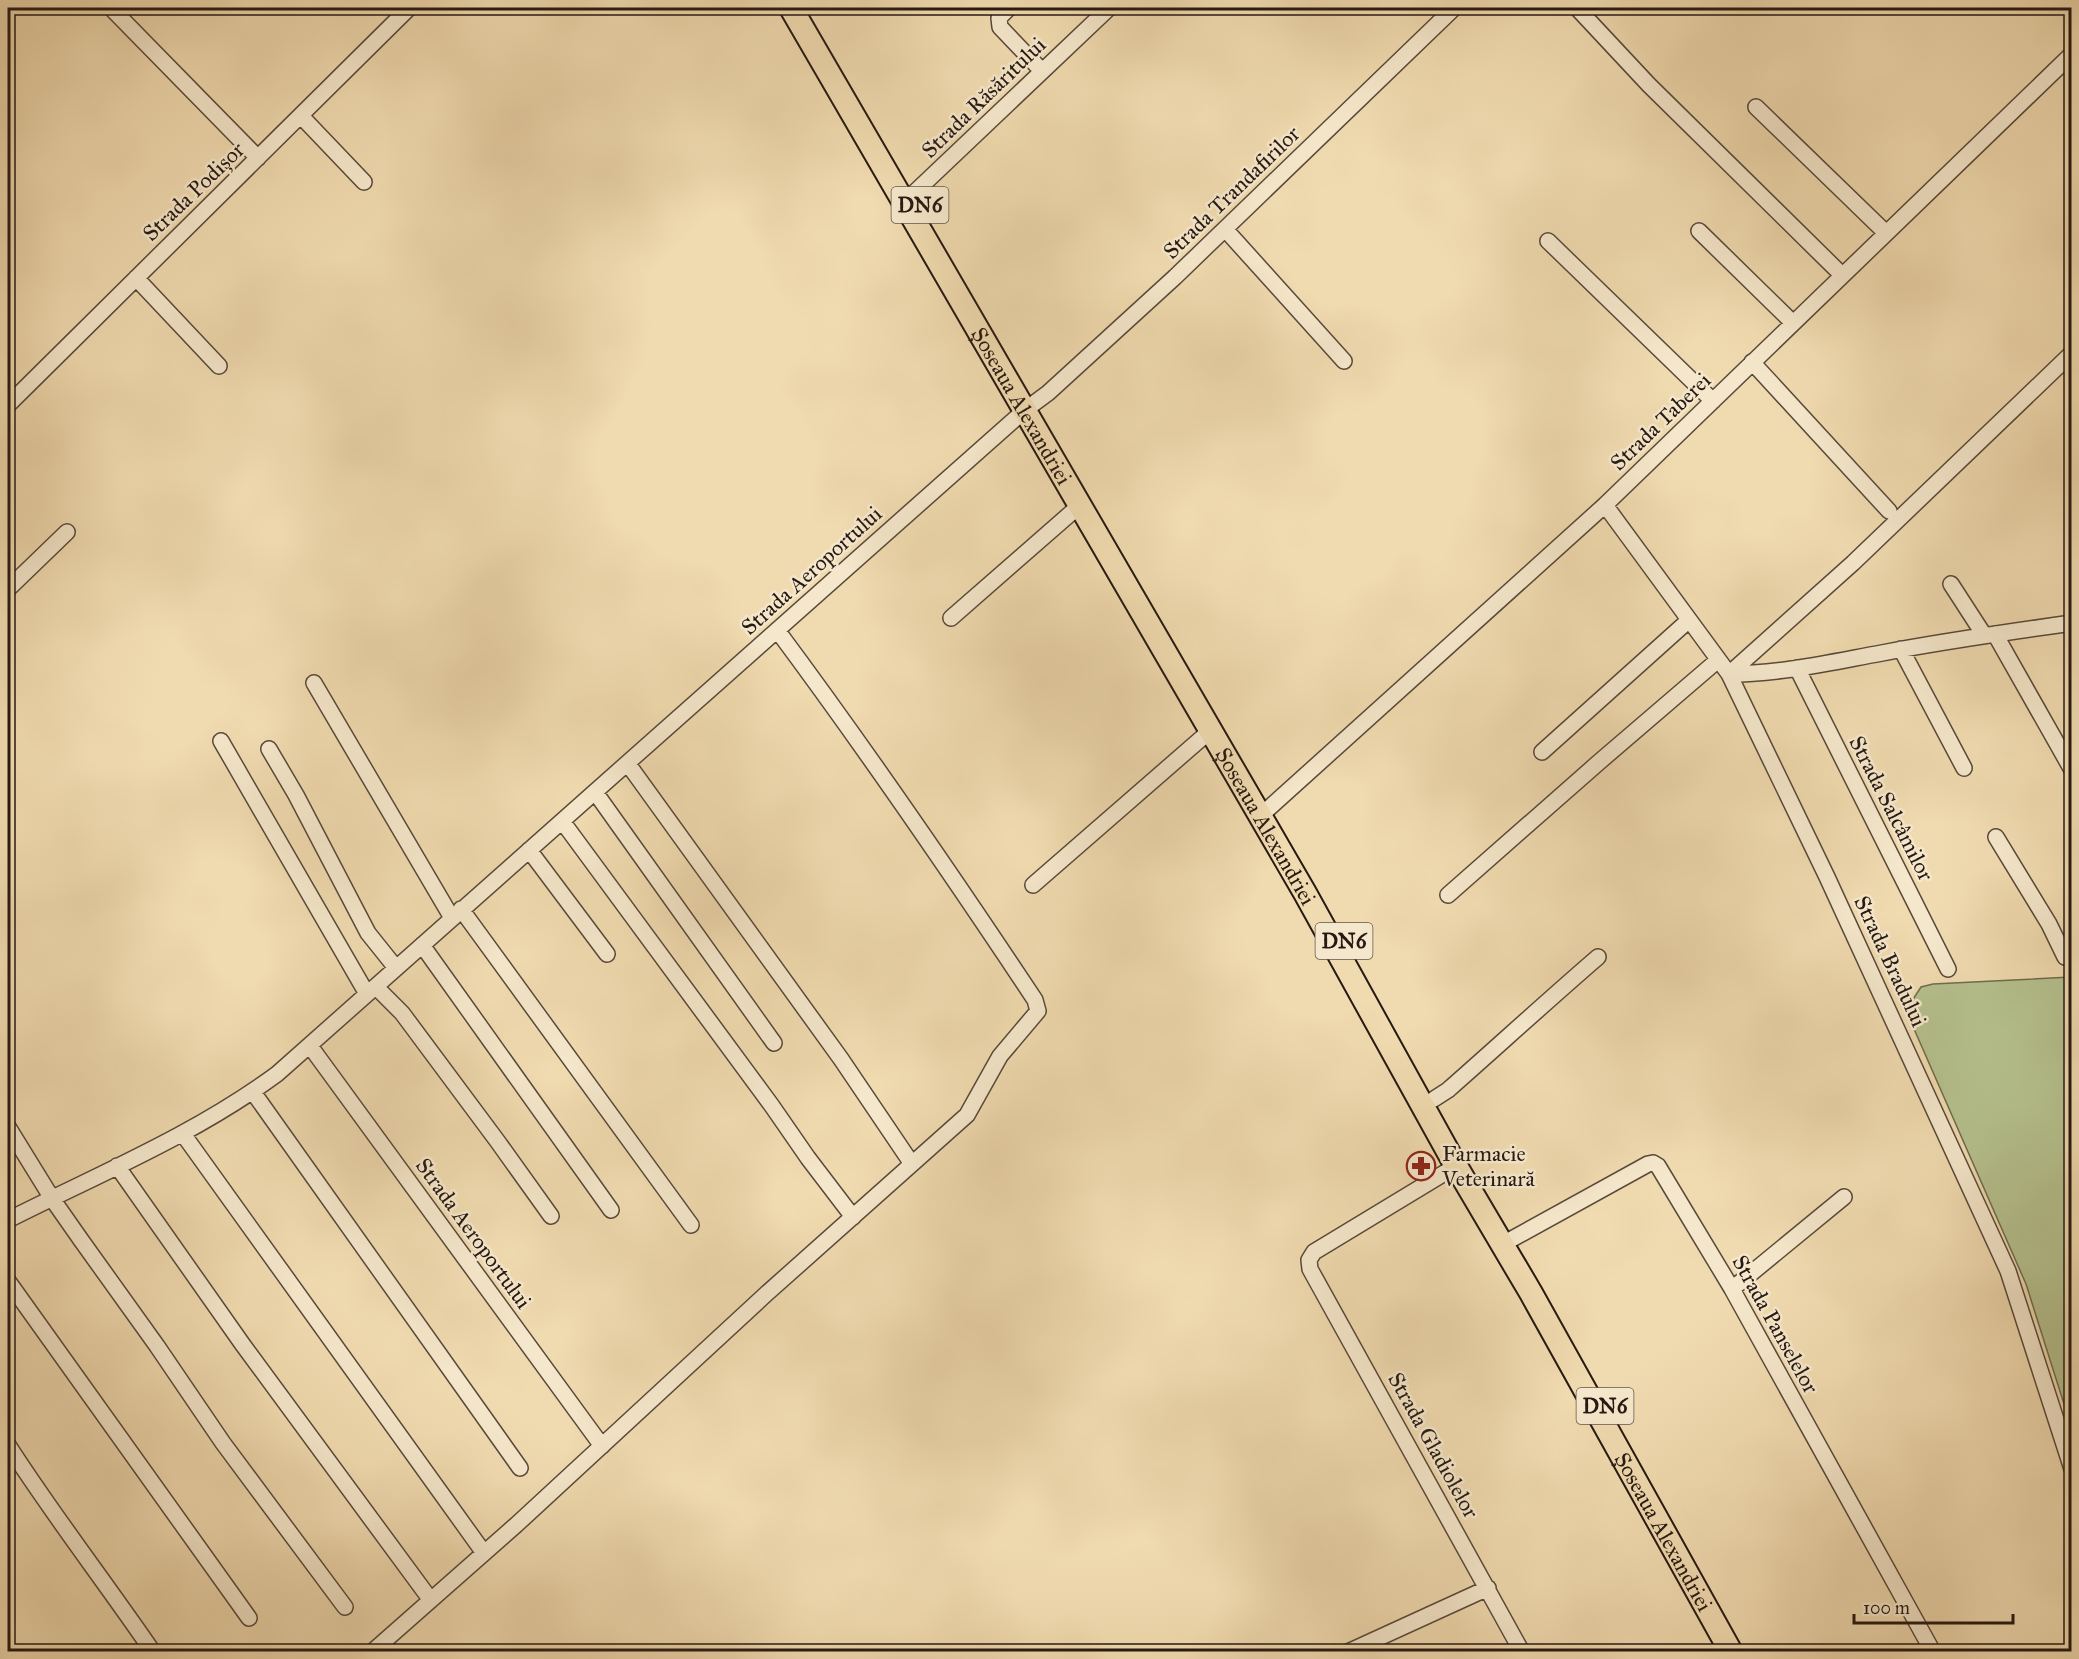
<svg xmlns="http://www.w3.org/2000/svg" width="2079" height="1659" font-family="'IM FELL Great Primer',serif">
<rect width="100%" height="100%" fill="#f0daaf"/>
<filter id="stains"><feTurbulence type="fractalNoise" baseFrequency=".00333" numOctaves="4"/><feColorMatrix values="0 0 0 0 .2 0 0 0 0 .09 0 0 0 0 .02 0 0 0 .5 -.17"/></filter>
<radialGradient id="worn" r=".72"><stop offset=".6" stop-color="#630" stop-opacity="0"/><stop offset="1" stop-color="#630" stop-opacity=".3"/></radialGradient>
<path fill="#b5c18e" stroke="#6e6d50" stroke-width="1.5" d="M2071 977H2072L2071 1426 2026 1284 1911 1022 1908 1007 1921 987 1933 984Z"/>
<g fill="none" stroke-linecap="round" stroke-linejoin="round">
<g stroke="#58493a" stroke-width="18">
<path id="minor" d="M111 8 258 158
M1009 8 999 18 1000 27 1042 71
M1577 8 1649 85 1842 275
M1756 107 1886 233
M301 116 364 182
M913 194 1109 8
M1225 229 1344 361
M1699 231 1793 323
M1548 241 1713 401
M136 278 219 366
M1752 362 1889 511
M8 405 409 8
M1605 505 1729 674 1827 877 2008 1271 2072 1469
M1951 584 1984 635
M8 589 67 532
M951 618 1079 506
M1995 634 2072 770
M1901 649 1964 768
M1797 668 1948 969
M1729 674 1853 563 2072 353
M1729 674C1780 674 1832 662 1882 653 1945 641 2008 632 2072 623
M314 683 452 918
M221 741 367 994
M269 749 296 795 368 933 396 968
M1542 752 1689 620
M628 764 841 1059 912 1164
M595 792 774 1043
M1268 809 1605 505 2072 54
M562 821 772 1106 808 1158 853 1217
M1996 837 2049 924 2065 957
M529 850 607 954
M1033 885 1211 730
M1448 895 1598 763 1718 660
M461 909 691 1225
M422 945 611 1210
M376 987 402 1013 498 1142 551 1216
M310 1046 602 1446
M253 1092 520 1468
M1434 1099 1448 1090C1498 1046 1547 1001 1598 957
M8 1127 53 1200 81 1240 157 1346 223 1443 345 1607
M183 1134 484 1553
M117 1166 243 1345 430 1599
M1456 1166 1314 1252 1309 1260 1310 1269 1522 1652
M8 1220C99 1174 194 1135 277 1074L1025 410 1048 393 1175 277 1454 8
M1512 1239 1648 1164 1653 1163 1658 1166 1732 1289 1933 1652
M8 1281 249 1618
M1732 1289 1844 1197
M8 1445C53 1515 105 1582 153 1652
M372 1652 516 1525 765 1295 967 1115 1000 1056 1038 1011 1035 1000C952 875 867 751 777 630
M1348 1652 1488 1588"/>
</g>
<g stroke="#261913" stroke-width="26">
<g id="highway">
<path id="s1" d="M791 8 1305 893 1456 1166 1531 1293 1731 1652"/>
</g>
</g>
<use href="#minor" stroke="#f5e7cb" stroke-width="15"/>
<use href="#highway" stroke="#f0daaf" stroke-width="22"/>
</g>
<defs>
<g id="pharmacy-ring" transform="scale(1.5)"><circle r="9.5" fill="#f5e7cb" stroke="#8f2418" stroke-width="1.5"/><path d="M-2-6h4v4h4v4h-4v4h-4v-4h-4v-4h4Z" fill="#8f2418"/></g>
</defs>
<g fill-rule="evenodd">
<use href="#pharmacy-ring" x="1421" y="1166"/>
</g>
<g text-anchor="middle" stroke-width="5" stroke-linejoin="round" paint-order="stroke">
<g fill="#f5e7cb" stroke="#64574a" stroke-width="1.5">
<rect x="891.5" y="187" width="57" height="36" rx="4.5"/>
<rect x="1315.5" y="923" width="57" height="36" rx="4.5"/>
<rect x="1576.5" y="1388" width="57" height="36" rx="4.5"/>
</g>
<g font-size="21" font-weight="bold" fill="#261913">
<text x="920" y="212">DN6</text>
<text x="1344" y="948">DN6</text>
<text x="1605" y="1413">DN6</text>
</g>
<g font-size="22" fill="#261913" stroke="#f5e7cb">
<text transform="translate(983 97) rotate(-44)" y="8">Strada Răsăritului</text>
<text transform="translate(193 191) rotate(-44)" y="8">Strada Podișor</text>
<text transform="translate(1231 192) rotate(-44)" y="8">Strada Trandafirilor</text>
<text dy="8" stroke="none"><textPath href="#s1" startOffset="460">Șoseaua Alexandriei</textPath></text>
<text transform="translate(1660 421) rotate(-44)" y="8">Strada Taberei</text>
<text transform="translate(811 570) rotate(-42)" y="8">Strada Aeroportului</text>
<text transform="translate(1892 808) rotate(63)" y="8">Strada Salcâmilor</text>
<text dy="8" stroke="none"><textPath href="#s1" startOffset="946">Șoseaua Alexandriei</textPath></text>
<text transform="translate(1891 961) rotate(65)" y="8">Strada Bradului</text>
<text transform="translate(474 1233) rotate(54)" y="8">Strada Aeroportului</text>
<text transform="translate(1776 1324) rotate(61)" y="8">Strada Panselelor</text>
<text transform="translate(1434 1445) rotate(61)" y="8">Strada Gladiolelor</text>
<text dy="8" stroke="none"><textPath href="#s1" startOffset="1756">Șoseaua Alexandriei</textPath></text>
</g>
<g font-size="22" fill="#261913" stroke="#f5e7cb" text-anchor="start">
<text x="1442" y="1161">Farmacie<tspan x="1442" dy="25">Veterinară</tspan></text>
</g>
</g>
<rect width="2079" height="1659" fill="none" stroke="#f0daaf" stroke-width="30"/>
<rect x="9" y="9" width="2061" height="1641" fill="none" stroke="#261913" stroke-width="3"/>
<rect x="15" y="15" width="2049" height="1629" fill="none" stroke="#261913" stroke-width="1.5"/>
<path d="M1854 1614v9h159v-9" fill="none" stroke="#261913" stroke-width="3"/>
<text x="1863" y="1614" font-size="18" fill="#261913" stroke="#f5e7cb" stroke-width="4.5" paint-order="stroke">100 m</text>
<rect width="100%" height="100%" filter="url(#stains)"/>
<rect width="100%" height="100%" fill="url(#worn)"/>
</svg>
